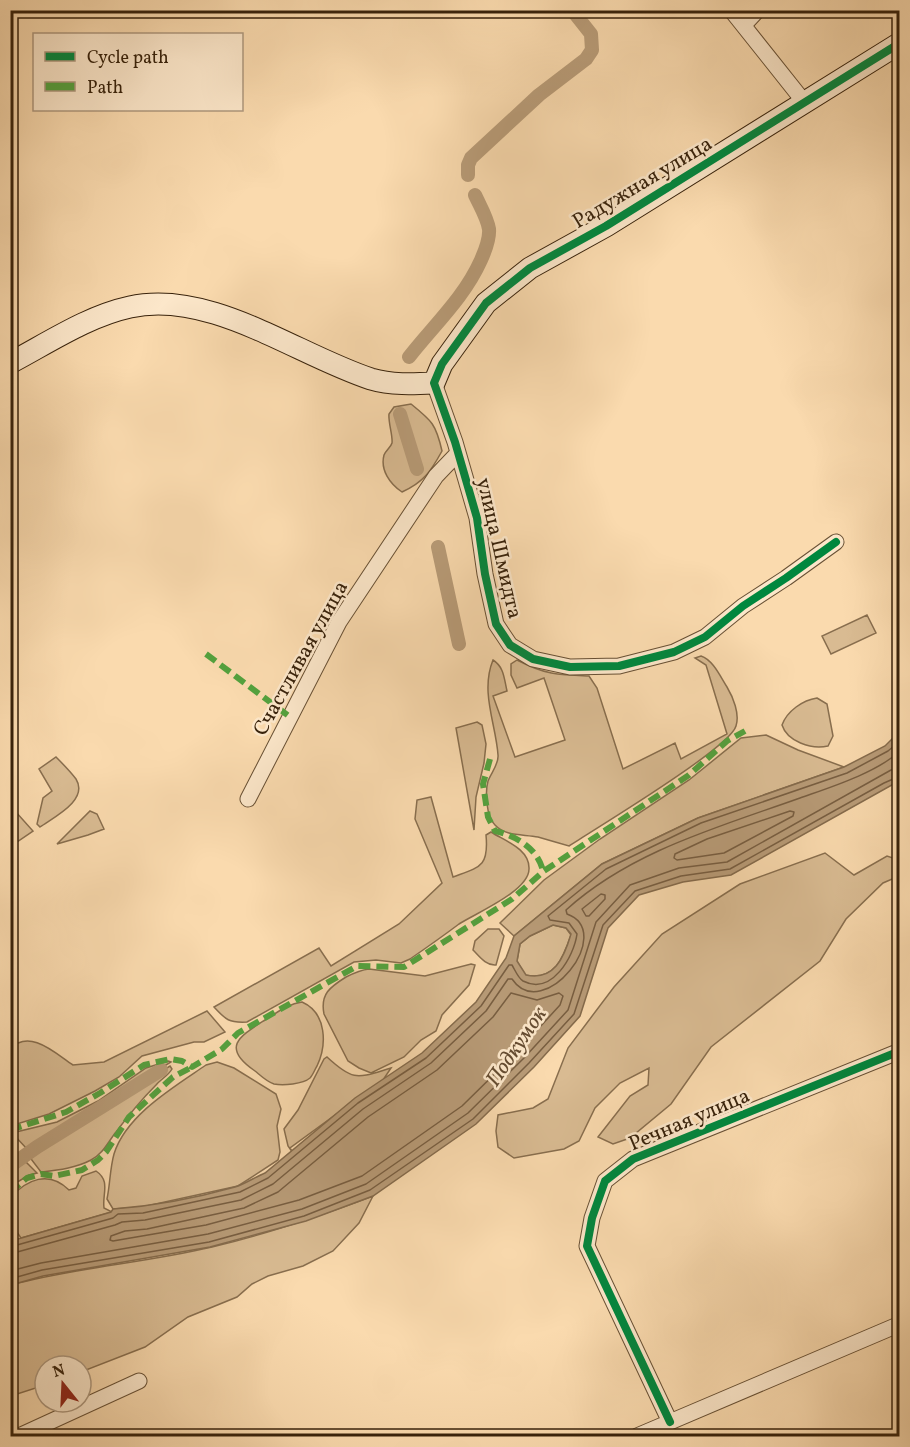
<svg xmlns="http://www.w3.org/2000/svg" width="910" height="1447" font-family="Vollkorn,serif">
<rect width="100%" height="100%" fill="#fadaae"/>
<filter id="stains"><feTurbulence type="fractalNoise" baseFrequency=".00333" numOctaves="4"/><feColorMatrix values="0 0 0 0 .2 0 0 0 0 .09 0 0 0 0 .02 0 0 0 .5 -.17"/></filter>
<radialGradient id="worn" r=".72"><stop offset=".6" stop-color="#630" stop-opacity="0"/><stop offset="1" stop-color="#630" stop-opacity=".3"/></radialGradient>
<path fill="#d9bb92" stroke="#886e4e" stroke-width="1.5" d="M411 404C432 421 436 424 442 451 431 471 424 482 402 492 390 484 380 470 384 455 386 450 391 447 392 443 393 436 388 422 389 414L394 407Z
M867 615 876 633 831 654 822 636Z
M701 656C713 660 720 676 727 687 733 697 740 714 736 726 730 748 595 829 569 846 559 843 548 840 538 837 524 834 506 837 495 825 486 816 485 792 488 781 491 773 499 764 498 755 496 724 480 692 493 660 504 667 504 678 507 691L493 696 515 757 565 740 544 678 517 688 511 675V664L517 660C546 675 558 675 589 676L597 688 623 769 675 743 681 759 727 734 706 665 695 658Z
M817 698 827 704 833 736 828 746C811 750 787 741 782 725 787 711 803 700 817 698Z
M477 722 482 725 486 744 484 763 476 797 474 830 456 728Z
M766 735 798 750 844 767 698 818 602 864 514 936 500 923 544 880 600 839 689 780 741 738Z
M56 757C63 764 70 771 76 779 89 800 54 817 40 827L37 824 43 798 52 791 39 769Z
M431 797 453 877C480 867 489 867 486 835L491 832C505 841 530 849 529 869 529 891 476 913 459 924 443 936 426 948 410 959L401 963 376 960 354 962 247 1022C229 1023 226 1020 214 1007L319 948 331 966 399 924 442 883 415 819 417 800Z
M15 811 33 831 11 846V815Z
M90 811 97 814 104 829 88 835 57 844Z
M825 853 854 875 887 856 899 860V873L897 877 883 883 846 919 820 961 711 1047 671 1104 630 1138 613 1144 598 1137 630 1096 648 1085 649 1068 620 1083 595 1108 579 1141 564 1149 514 1158 498 1147 496 1131 498 1115 533 1108 548 1099 568 1048 614 987 662 934 740 884Z
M553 925 566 928 571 935C563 958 555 981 525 975L517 961 520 944 530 936Z
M488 929H499L504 936 496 965C486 966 479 956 473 950L475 941Z
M471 964 475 965 469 985 442 1015 436 1031 421 1040 404 1057 371 1073 359 1068 348 1061 324 1014C320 994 330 987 346 977 354 973 360 970 369 969L425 976Z
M302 1002C327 1013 327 1045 317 1066 315 1069 313 1075 310 1078 303 1084 283 1086 274 1084 267 1082 260 1075 255 1071 220 1047 240 1036 265 1020 278 1012 288 1004 302 1002Z
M207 1011 225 1032 204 1042H194L142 1056 119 1077 95 1091 49 1114 17 1124 11 1121 10 1049C30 1028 56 1054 73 1065L104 1062Z
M327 1057C354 1082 357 1078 391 1068L383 1080 290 1148 293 1153 288 1146 284 1129 298 1110 324 1059Z
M168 1061 171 1062 28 1150 12 1133 57 1122 98 1101 146 1068Z
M217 1062 234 1068 276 1094 281 1109 277 1126 280 1152 278 1160 238 1186 142 1207 113 1209 107 1199C110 1185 110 1168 114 1154 126 1115 174 1087 206 1065Z
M170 1066 172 1069C168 1076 161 1079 156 1085 141 1100 128 1116 116 1132 108 1142 103 1154 91 1160 76 1168 58 1170 41 1172L28 1155Z
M26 1162 37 1173 29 1175 11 1186V1172Z
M96 1171C111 1181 102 1194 104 1208L112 1212 21 1238C9 1221 10 1218 10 1198 27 1179 49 1170 69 1190L76 1188 82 1176Z
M373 1196 359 1223 333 1251 303 1266 268 1276 252 1284 237 1297 188 1317 145 1347 81 1372V1366H45V1385L11 1396V1285C77 1267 145 1263 212 1247 267 1234 320 1216 373 1196Z"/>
<path fill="#b89b77" stroke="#856b4c" stroke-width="1.5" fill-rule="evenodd" d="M899 732V781L731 875 683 882 639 895 608 928 580 1016 534 1067 476 1124 373 1196 306 1221 210 1247 43 1276 11 1285V1241L111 1212 113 1209C154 1206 196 1198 235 1187 245 1184 255 1177 265 1173L355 1098 422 1053 476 1002 506 958 514 936 602 864 698 818 844 767 885 746ZM553 925 566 928 571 934C564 958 554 981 526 975L517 961 520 944 530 936Z"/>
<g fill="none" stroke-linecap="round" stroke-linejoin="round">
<path stroke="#785e41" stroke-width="1.5" d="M790 811 794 812 793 816 724 853 677 860 674 858 675 854 707 839Z
M601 894 605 895V899L589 916H586L582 909Z
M511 993 537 1000 559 993 563 996 560 1005 517 1052 462 1106 362 1176 299 1200 206 1225 113 1241 110 1240 111 1236 125 1231 147 1229 244 1208 278 1192 368 1117 437 1070 493 1017Z
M10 1247 113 1218 118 1214 143 1213 240 1192 268 1178 358 1103 426 1058 481 1006 509 965H512C515 970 518 978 523 981 552 996 574 956 577 934L569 923 550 920 548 916 606 869 701 823 847 773 888 751 900 741
M10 1254 115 1225 122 1222 145 1220 241 1200 273 1184 363 1109 431 1063 486 1011 508 979H512C543 1025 617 932 567 914L566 910C631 851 719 827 800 798 831 787 876 773 900 751
M10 1271 41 1263 208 1234 302 1209 366 1184 468 1113 524 1058 568 1010 596 922 630 885 679 868 727 862 891 770 900 769
M10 1279 42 1270 209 1242 304 1216 370 1190 473 1119 529 1063 574 1014 603 925 635 891 681 876 730 869 884 783 900 776"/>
<path stroke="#b89b77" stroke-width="14" d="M468 175V165L471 158 539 95 586 59 592 50 591 34 572 10
M409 357C434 325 464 298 481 260 485 251 490 239 489 229 487 217 480 206 475 195
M400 414 417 469
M438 547 459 644
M10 1166 37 1147 161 1070"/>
<g stroke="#685034" stroke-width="17">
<path id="street" d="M731 10 805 103
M744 25 758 10
M434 383 455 442 477 518 485 574 496 624 510 645 533 659 570 667 619 666 674 652 705 637 743 606 786 578 836 542
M248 799 339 622 436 476 458 453
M670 1422 587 1246 592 1218 605 1181 633 1159 900 1051
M19 1436 139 1381
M637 1436 900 1324"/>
</g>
<g stroke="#38220b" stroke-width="23">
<path id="secondary" d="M10 363C48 343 88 316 130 307 210 289 297 355 371 379 391 385 413 384 434 383L442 364 486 303 530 268 606 226 900 43"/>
</g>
<use href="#street" stroke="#fce7ca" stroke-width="15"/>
<use href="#secondary" stroke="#fce7ca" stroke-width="21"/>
<path stroke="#53a23e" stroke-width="6" stroke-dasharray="12 6" stroke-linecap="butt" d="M206 654 290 717
M490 759 483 784 488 817 495 831C517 836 538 849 543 871
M10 1130 66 1112 100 1093 144 1065 170 1059 182 1061 192 1067 222 1049 238 1033 357 966 404 967 512 899 544 871 689 775 727 741 745 731
M10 1192 27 1178 41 1174 54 1176 82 1170 98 1160 106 1152 129 1117 173 1077 192 1067"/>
<g stroke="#fce7ca" stroke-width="11">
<path id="cycleway" d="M836 542 786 578 743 606 705 637 674 652 619 666 570 667 533 659 510 645 496 624 485 574 477 518 455 442 434 383 442 364 486 303 530 268 606 226 900 43
M670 1422 587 1246 592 1218 605 1181 633 1159 900 1051"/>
</g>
<use href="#cycleway" stroke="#00873e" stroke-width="8"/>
</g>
<g text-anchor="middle" stroke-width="5" stroke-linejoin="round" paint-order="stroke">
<g font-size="21" fill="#38220b" stroke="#fce7ca">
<text transform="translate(642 182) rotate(-31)" y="7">Радужная улица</text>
<text transform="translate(500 548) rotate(77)" y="7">улица Шмидта</text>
<text transform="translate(300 658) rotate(-61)" y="7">Счастливая улица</text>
<text transform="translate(689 1119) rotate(-23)" y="7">Речная улица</text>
</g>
<g font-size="22" font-style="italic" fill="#654c31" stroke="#fce7ca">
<text transform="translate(515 1046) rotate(-56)" y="8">Подкумок</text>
</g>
</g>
<rect width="910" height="1447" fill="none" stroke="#fadaae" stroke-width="36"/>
<rect x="12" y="12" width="886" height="1423" fill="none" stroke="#38220b" stroke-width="3"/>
<rect x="18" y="18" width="874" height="1411" fill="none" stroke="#38220b" stroke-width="1.5"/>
<rect x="33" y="33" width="210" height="78" fill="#fce7ca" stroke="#ae987e" stroke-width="1.5"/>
<rect x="45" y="52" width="30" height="9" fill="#00873e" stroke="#ae987e" stroke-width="1.5"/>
<text x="87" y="63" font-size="18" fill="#38220b">Cycle path</text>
<rect x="45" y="82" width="30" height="9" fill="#53a23e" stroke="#ae987e" stroke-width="1.5"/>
<text x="87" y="93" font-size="18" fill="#38220b">Path</text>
<g transform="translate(63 1384) rotate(342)"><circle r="28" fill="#fce7ca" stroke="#ae987e" stroke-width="1.5"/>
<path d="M0-4.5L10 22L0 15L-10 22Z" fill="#8f2418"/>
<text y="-9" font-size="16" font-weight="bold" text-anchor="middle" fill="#38220b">N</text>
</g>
<rect width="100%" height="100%" filter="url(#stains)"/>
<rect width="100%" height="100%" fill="url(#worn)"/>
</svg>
